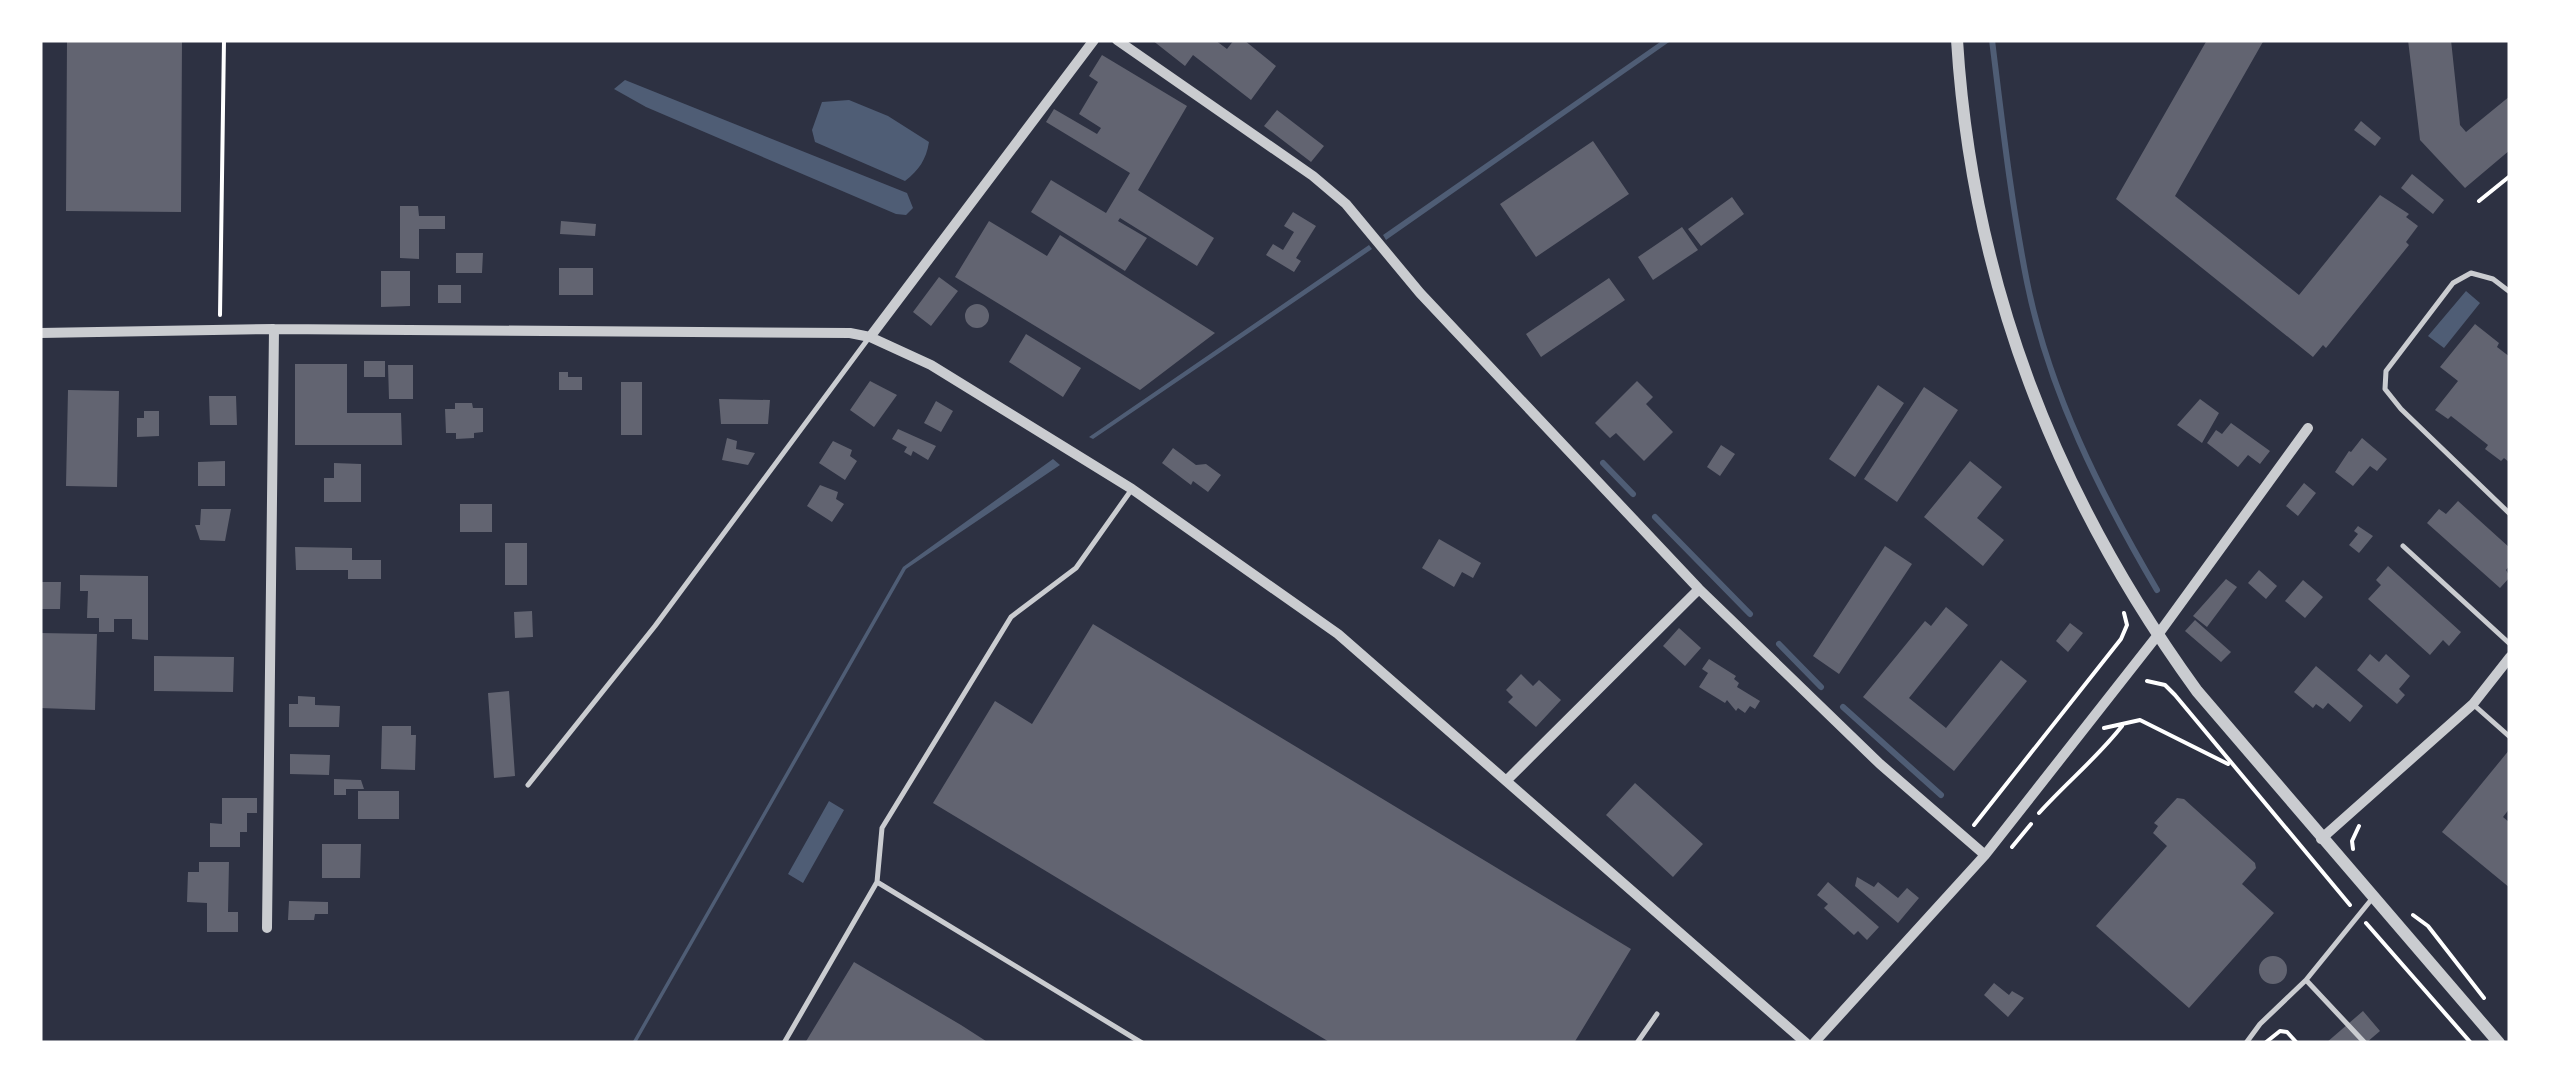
<svg xmlns="http://www.w3.org/2000/svg" width="2550" height="1083" font-family="'Open Sans',sans-serif">
<rect width="100%" height="100%" fill="#2d3142"/>
<path fill="#4f5d75" d="M1663 40H1672L1386 240 1383 235Z
M625 80 907 193 913 208 906 215 896 214 646 107 614 89Z
M849 100 888 116 929 142C926 160 919 170 905 181L815 142 812 130 822 102Z
M1369 245 1372 249 1356 260 1093 439 1089 437Z
M2466 291 2480 303 2444 348 2428 336Z
M1053 459 1060 465 906 569 636 1043H632L903 567Z
M829 801 844 810 803 883 788 874Z"/>
<g fill="none" stroke-linecap="round" stroke-linejoin="round">
<path stroke="#4f5d75" stroke-width="6" d="M1992 40C2002 121 2011 202 2027 282 2049 391 2101 495 2157 590
M1603 463 1633 494
M1655 517 1750 614
M1779 644 1821 687
M1843 707 1941 795"/>
</g>
<path fill="#626471" d="M67 40H182L181 212 66 211Z
M1152 40H1215L1227 49 1234 40H1244L1276 66 1251 100 1193 55 1185 66Z
M2207 40H2264L2175 196 2299 295 2380 195 2409 214 2406 217 2418 226 2406 242 2409 245 2326 348 2323 345 2313 357 2116 199Z
M2408 40H2451L2460 125 2466 132 2510 96V150L2465 188 2420 140Z
M1102 55 1187 106 1138 190 1214 238 1197 266 1120 218 1118 221 1147 238 1125 271 1031 212 1051 180 1106 213 1130 173 1046 122 1054 109 1097 134 1101 128 1079 114 1098 82 1089 76Z
M1277 110 1324 146 1311 162 1264 126Z
M2361 121 2381 138 2375 146 2354 130Z
M1593 141 1629 194 1536 257 1500 204Z
M2412 174 2444 200 2433 214 2401 188Z
M1732 197 1744 214 1701 246 1688 229Z
M400 206H418L419 216H445V229H419V259L400 258Z
M1293 212 1316 226 1296 258 1301 261 1294 272 1266 255 1273 244 1283 250 1294 232 1284 226Z
M561 221 596 224 595 236 560 234Z
M989 221 1047 256 1060 235 1215 333 1140 390 955 277Z
M1682 227 1698 250 1653 280 1638 257Z
M456 253H483L482 273H456Z
M559 268H593V295H559Z
M381 271H410V306L381 307Z
M939 277 958 291 931 326 913 312Z
M1609 278 1625 300 1541 357 1526 334Z
M438 285H461V303H438Z
M965 316a12 12 0 1 1 24 0a12 12 0 1 1-24 0Z
M2475 324 2499 343 2497 347 2510 357V463L2504 458 2501 461 2485 449 2488 445 2451 416 2448 419 2435 410 2458 381 2440 367Z
M1026 334 1081 368 1063 397 1009 362Z
M364 361H385V377H364Z
M295 364H347V413H401L402 445H295Z
M388 365H413V399H389Z
M559 372H568V377H582V390H559Z
M870 381 897 395 874 427 850 410Z
M1637 381 1653 397 1646 404 1673 432 1644 461 1616 433 1610 438 1595 423Z
M621 382H642V435H621Z
M1878 385 1904 403 1855 477 1829 459Z
M1924 387 1958 410 1897 502 1864 479Z
M68 390 119 391 117 487 66 486Z
M209 396H236L237 425H210Z
M719 399 770 400 768 424H721Z
M2200 399 2219 413 2202 443 2177 425Z
M936 401 953 411 941 432 924 423Z
M455 403H472L473 408H483V432L474 433V438L456 439V433H446L445 409H455Z
M144 411H159V436L137 437V418H144Z
M2231 423 2270 451 2260 464 2248 455 2238 467 2207 443 2216 430 2222 434Z
M898 429 936 446 928 460 913 451 911 456 904 452 907 447 892 439Z
M727 438 737 441 736 449 755 453 748 465 722 460Z
M2362 438 2387 459 2377 471 2370 466 2353 486 2335 472 2349 451 2351 452Z
M833 441 852 450 850 456 857 461 845 480 819 463Z
M1721 445 1735 454 1720 476 1707 467Z
M1173 448 1196 465 1206 464 1221 475 1208 492 1193 481 1191 485 1162 463Z
M225 461V486H198V462Z
M1970 461 2002 487 1977 518 2004 540 1983 566 1924 517Z
M334 463 361 464V502H324V478H334Z
M2304 483 2316 493 2298 516 2286 506Z
M820 485 838 492 836 499 844 504 832 522 807 506Z
M2458 501 2510 548V565L2506 570 2510 577 2500 588 2427 523 2439 509 2446 514Z
M460 504H492V532H460Z
M201 509H231L225 541 200 540 195 525H200Z
M2358 526 2373 536 2359 553 2349 545 2358 534 2354 531Z
M1439 539 1481 563 1473 578 1462 572 1454 587 1422 568Z
M505 543H527V585H505Z
M1885 546 1912 564 1839 674 1813 656Z
M295 547 352 548V560H381V579H348V570H296Z
M2388 566 2461 632 2449 646 2443 640 2430 655 2368 599 2381 585 2376 580Z
M2259 570 2277 586 2266 599 2248 583Z
M80 575 148 576V640L132 639V619H114V632H99V618H87L88 591H80Z
M2226 579 2237 587 2207 627 2193 616Z
M2303 580 2323 597 2305 618 2285 601Z
M40 582H61L60 609H40Z
M1946 607 1968 625 1909 698 1946 728 2001 660 2027 681 1954 771 1863 697 1925 621 1931 626Z
M532 611 533 637 515 638 514 612Z
M2195 620 2231 652 2221 662 2185 631Z
M2070 623 2083 633 2068 652 2056 641Z
M1093 624 1631 949 1574 1043H1331L933 803 995 701 1032 724Z
M1679 628 1701 648 1685 666 1663 646Z
M40 633 97 634 95 710 40 708Z
M2370 654 2379 662 2386 654 2410 676 2399 689 2405 695 2397 704 2357 670Z
M154 656 234 657 233 692 154 691Z
M1709 659 1736 676 1734 679 1739 683 1737 687 1760 701 1755 709 1750 706 1745 713 1738 708 1736 711 1727 700 1725 703 1699 687 1708 673 1702 669Z
M2316 666 2363 706 2350 722 2328 703 2323 709 2316 704 2313 708 2294 692Z
M1521 674 1533 686 1539 680 1561 700 1536 727 1508 702 1513 697 1506 690Z
M509 691 515 776 494 778 488 693Z
M298 696 315 697V705L340 706 339 727H289V704H298Z
M382 726H411V735H416L415 770 381 769Z
M2510 749V808L2503 817 2510 823V888L2442 832Z
M290 754 330 755 329 775 290 774Z
M334 779 361 780 364 789H346V795H334Z
M1635 783 1703 844 1673 877 1606 815Z
M358 791H399V819H358Z
M222 798H257V813H247V832H240V847H210V823L222 824Z
M2177 798 2184 799 2255 863 2256 868 2242 884 2274 913 2189 1008 2096 926 2167 846 2153 833 2158 826 2154 823Z
M322 844H361L360 878H322Z
M199 862H229L228 912H238V932H207V903L187 902 188 872H199Z
M1857 877 1874 887 1878 882 1898 898 1907 888 1919 898 1898 923 1855 886Z
M1828 882 1879 927 1867 940 1858 931 1854 935 1824 908 1828 904 1817 895Z
M289 901 328 902V914H315L314 920H288Z
M2259 970a14 14 0 1 1 28 0a14 14 0 1 1-28 0Z
M854 962 961 1025 989 1043H805Z
M1994 983 2009 995 2012 991 2024 998 2008 1017 1984 995Z
M2363 1011 2380 1031 2366 1043H2326Z"/>
<g fill="none" stroke-linecap="round" stroke-linejoin="round">
<path stroke="#fff" stroke-width="4" d="M2479 201 2510 176
M220 315 224 40
M2147 681 2165 685 2175 695 2350 905
M2104 728 2140 720 2228 764
M2039 813C2067 782 2097 758 2122 726
M1974 825 2121 639 2127 625 2124 613
M2012 847 2031 824
M2353 849 2352 841 2359 826
M2413 915 2428 926 2484 998
M2366 923 2471 1043
M2265 1043 2280 1031 2287 1032 2297 1043"/>
<path stroke="#caccd0" stroke-width="5" d="M2510 292 2493 279 2471 273 2453 283 2386 371 2385 389 2401 409 2510 514
M2403 546 2510 644
M2475 706 2510 737
M528 785 655 626 868 339
M877 882 1142 1043
M2306 980 2365 1043
M784 1043 877 882 882 828 1011 617 1076 568 1132 489
M1637 1043 1657 1014
M2246 1043 2260 1024 2306 980 2371 900"/>
<path stroke="#caccd0" stroke-width="10" d="M1117 40 1313 176 1346 204 1420 293 1699 589 1880 764 1985 855
M40 333 274 329 850 333 870 337 1094 40
M870 337 931 365 1132 489 1338 634 1806 1043
M1507 780 1699 589
M2321 839 2473 704 2510 657
M267 928 274 329
M1814 1043 1985 855 2157 636 2308 428"/>
<path stroke="#caccd0" stroke-width="12" d="M1957 40C1972 282 2055 495 2197 691L2499 1043"/>
</g>
<rect width="2550" height="1083" fill="none" stroke="#ffffff" stroke-width="85"/>
</svg>
